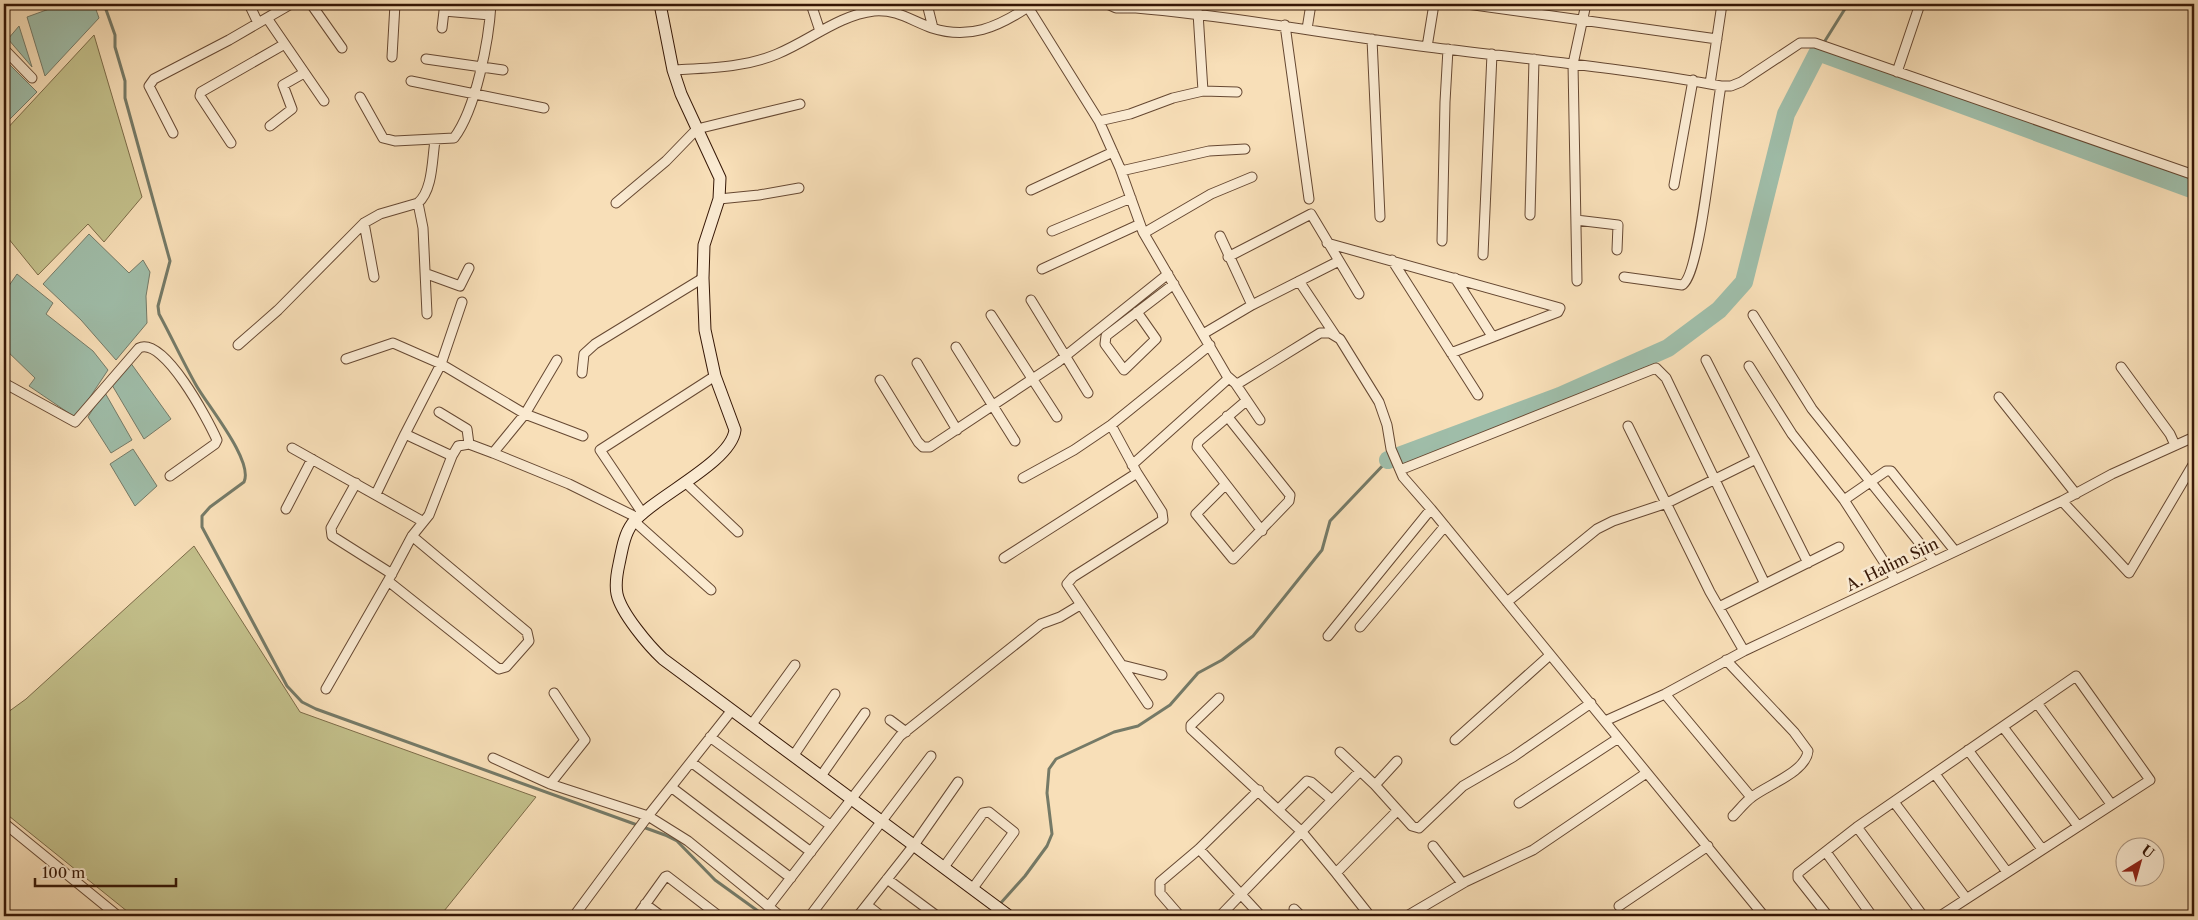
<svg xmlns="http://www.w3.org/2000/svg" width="2198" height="920" font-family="'Libre Caslon Text',serif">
<rect width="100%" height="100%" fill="#f8dfb8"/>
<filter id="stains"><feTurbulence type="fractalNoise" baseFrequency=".004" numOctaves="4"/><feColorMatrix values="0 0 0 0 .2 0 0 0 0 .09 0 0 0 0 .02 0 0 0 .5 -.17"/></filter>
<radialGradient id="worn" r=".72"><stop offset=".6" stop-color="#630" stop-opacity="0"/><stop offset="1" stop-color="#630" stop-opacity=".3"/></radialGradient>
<path fill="#c3c08b" stroke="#7c6b48" d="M94 35 142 197 104 242 88 224 38 275 4 233V132Z
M194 546 300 712 536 797 440 916H133L4 812V715L26 699Z"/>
<path fill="#9fbda9" stroke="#757a67" d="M63 4H94L99 18 45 76 27 17Z
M19 26 32 67 8 39Z
M4 59 37 92 4 125Z
M89 234 129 273 143 260 150 272 146 296 147 323 116 360 81 320 43 284Z
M17 274 53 303 46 314 93 351 108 370 76 418 29 386 35 378 4 348V293Z
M130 362 171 419 144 439 112 385Z
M104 391 132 440 111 453 88 417Z
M133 449 157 486 135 506 110 464Z"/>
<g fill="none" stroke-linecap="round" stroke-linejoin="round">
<path stroke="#757a67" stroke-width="3" d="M104 4 115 35V47L125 81V98L170 261 158 306 159 314C172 338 183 362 196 385 207 405 254 461 244 482L210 507 202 516V527L287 686 302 702 316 709 665 835 677 841 715 880 765 916
M1818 52 1848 4
M999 905 1025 876 1047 846 1052 834 1047 793 1049 769 1056 759 1114 732 1138 726 1170 705 1198 673 1222 660 1253 636 1322 550 1330 521 1388 460
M988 916 995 910"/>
<path stroke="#9fbda9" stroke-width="18" d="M1388 460 1560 396 1668 348 1719 310 1744 282 1786 114 1818 52 2194 190"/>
<g stroke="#664832" stroke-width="11">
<path id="street" d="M249 4 258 23
M311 4 342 48
M444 4V11L490 15
M811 4 820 31
M927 4 933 28
M1026 4 1099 121 1120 168 1143 232 1227 376 1235 383H1239L1320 333H1330L1340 339 1379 402 1387 425 1391 449 1403 477 1431 509 1764 916
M1107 4 1116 8H1136L1139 4
M1467 4 1717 39
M1136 8C1234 16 1331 35 1428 47 1526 59 1624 68 1721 86 1715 114 1701 276 1682 285L1624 277
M1198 13 1203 91
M267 18 324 101
M1285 25 1309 199
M442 28 444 11
M1307 29 1311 4
M1372 39 1380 217
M1427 47 1434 4
M4 49 32 78
M392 57 395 4
M426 59 503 70
M673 70C708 68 744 68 777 54 809 41 839 15 874 11 897 9 912 21 932 28 969 40 998 27 1028 7
M1897 72 1920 4
M411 81 544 108
M1710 84 1722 4
M1721 86H1731L1741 82 1800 43H1815L2194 175
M360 97 383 138 395 141 454 138C476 109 489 40 491 4
M1099 121 1130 114 1173 98 1203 91 1237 92
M270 126 292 109 283 85 304 73
M173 133 149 86 154 79 229 40 291 4
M231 143 200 96 201 92 283 45
M1121 171 1209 151 1245 149
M1674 185 1693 80
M1031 190 1113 152
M719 199 759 195 799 188
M418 203 423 228 427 314
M616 203 666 161 697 129 800 104
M1530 215 1534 59
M1576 220 1618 225 1617 250
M364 223 374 277
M1052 231 1131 198
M1144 233 1211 194 1252 177
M1442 241 1445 102 1448 49
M1327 243 1560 308 1558 312 1451 353
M1483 255 1492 54
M1228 257 1311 214 1359 294
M1392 260 1478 395
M1042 269 1140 224
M427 274 460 286 469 268
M1455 278 1492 336
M1299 281 1335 335
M1577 281 1573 64 1586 4
M1031 300 1088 393
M1252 305 1339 261
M1137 312 1156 339 1124 370 1105 344 1106 336 1174 284
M991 315 1057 417
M1753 315 1812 409 1934 561
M1203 334 1252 305 1220 236
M238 345 278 310 364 223 380 214 418 203C433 190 432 159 435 141
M956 347 1015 441
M346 359 393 343 441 364 462 302
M1706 360 1756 459
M917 363 957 430
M1749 366 1792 434 1844 500 1895 579
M2121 367 2170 434 2175 445
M582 373 584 354 595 344 703 278
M880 380 918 442 923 447H930L1058 362 1168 274
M4 383 75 422 139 348C164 336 208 420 217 440L215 444 170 476
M1235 383 1260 420
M1999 397 2076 494
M1246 401 1198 442 1197 447 1262 531
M439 412 467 429 469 444
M1628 426 1710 592 1744 651
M583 436 525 414 493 453 569 484 638 518
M292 448 422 521
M493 453 469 444 458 446 452 456 405 434 441 364 525 414 557 360
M1132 465 1229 378
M1400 470 1656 368 1666 378 1765 584
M1137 473 1162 512 1163 520 1073 577 1067 584 1148 704
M1023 478 1074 450 1111 425 1210 345
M685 482 738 532
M356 483 331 528 332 536 392 574
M1225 485 1196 514 1233 559 1289 501 1290 495 1227 416
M376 494 405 434
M1844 500 1886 471H1891L1955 551
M2062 501 2129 573 2194 463
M286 509 312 459
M643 514 600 450 715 376
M634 521 711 590
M412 536 527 632 529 641 506 667 499 669 495 666 388 581 412 536 429 515 452 456
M1004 558 1137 473 1111 425
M1507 602 1597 529 1613 521 1667 503 1756 459 1808 563
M1719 607 1839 547
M1360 627 1445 526
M1328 636 1431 509
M1726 660 1794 732 1808 751C1806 772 1767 785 1752 797 1745 802 1739 810 1733 816
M1122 665 1162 675
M326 689 388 581
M1665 694 1751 797
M1219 698 1191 725V729L1302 832 1336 873 1397 811
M2037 703 2111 804
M890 720 906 732
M1605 721 1665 694 1744 651 2062 501 2112 474 2194 437
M752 724 795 665
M2003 727 2078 826
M710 737 830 825
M1455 740 1550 655
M1968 750 2042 849
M1340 752 1375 785
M794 755 835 694
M493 758 550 784 648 816 688 841 780 916
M1397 761 1375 785 1412 826 1419 828 1463 786 1513 757 1591 703
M691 762 811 852
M1935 774 2007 872
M821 776 865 713
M550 784 585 740 554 693
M671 787 791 878
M1894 802 1966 898
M1519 803 1617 739
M1279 809 1307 781 1311 782 1332 800
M4 823 118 916
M1857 827 1923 916
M1433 846 1462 883
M1199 849 1260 915
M1826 852 1872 916
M944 867 983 813 989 812 1014 832 973 888
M1336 873 1370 916
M887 879 937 916
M645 904 661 916
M867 905 881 916
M769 906 900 736 1041 624 1060 617 1080 605
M1619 906 1708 846
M1294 909 1301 916
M574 916 648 816 732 710
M637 916 665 877 667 876 719 916
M810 916 931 756
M858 916 914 845 958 782
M1180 916 1160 893V882L1199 849 1259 790
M1220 916 1360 771
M1407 916 1465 882 1533 850 1645 774
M1828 916 1798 878V873L1857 827 2076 676 2150 780 1940 916"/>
</g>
<g stroke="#351605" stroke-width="13">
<path id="secondary" d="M660 4 673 70 681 94 720 178 719 199 704 245 703 278 705 330 715 376 735 430C731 463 653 497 632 524 624 535 622 550 619 564 617 573 615 584 617 594 621 613 649 646 663 659L1009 916"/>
</g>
<use href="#street" stroke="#faead1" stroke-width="9"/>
<use href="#secondary" stroke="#faead1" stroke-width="11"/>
</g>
<g text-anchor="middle" stroke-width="5" stroke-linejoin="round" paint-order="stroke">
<g font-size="16" fill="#351605" stroke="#faead1">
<text transform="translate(1892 564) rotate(-26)" y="6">A. Halim Siin</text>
</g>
</g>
<rect width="2198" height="920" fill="none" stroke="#f8dfb8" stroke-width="20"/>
<rect x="5" y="5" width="2188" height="910" fill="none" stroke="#351605" stroke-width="2.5"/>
<rect x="10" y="10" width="2178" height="900" fill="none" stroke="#351605"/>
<g transform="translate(2140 862) rotate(37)"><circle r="24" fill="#faead1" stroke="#ab957f"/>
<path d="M0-4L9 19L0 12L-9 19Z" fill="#8f2418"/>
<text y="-8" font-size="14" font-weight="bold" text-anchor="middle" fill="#351605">U</text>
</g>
<path d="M35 878v8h141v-8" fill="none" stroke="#351605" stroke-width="2.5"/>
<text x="42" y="878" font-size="15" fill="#351605" stroke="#faead1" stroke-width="4" paint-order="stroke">100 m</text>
<rect width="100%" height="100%" filter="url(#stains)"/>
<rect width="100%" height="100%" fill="url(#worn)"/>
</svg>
